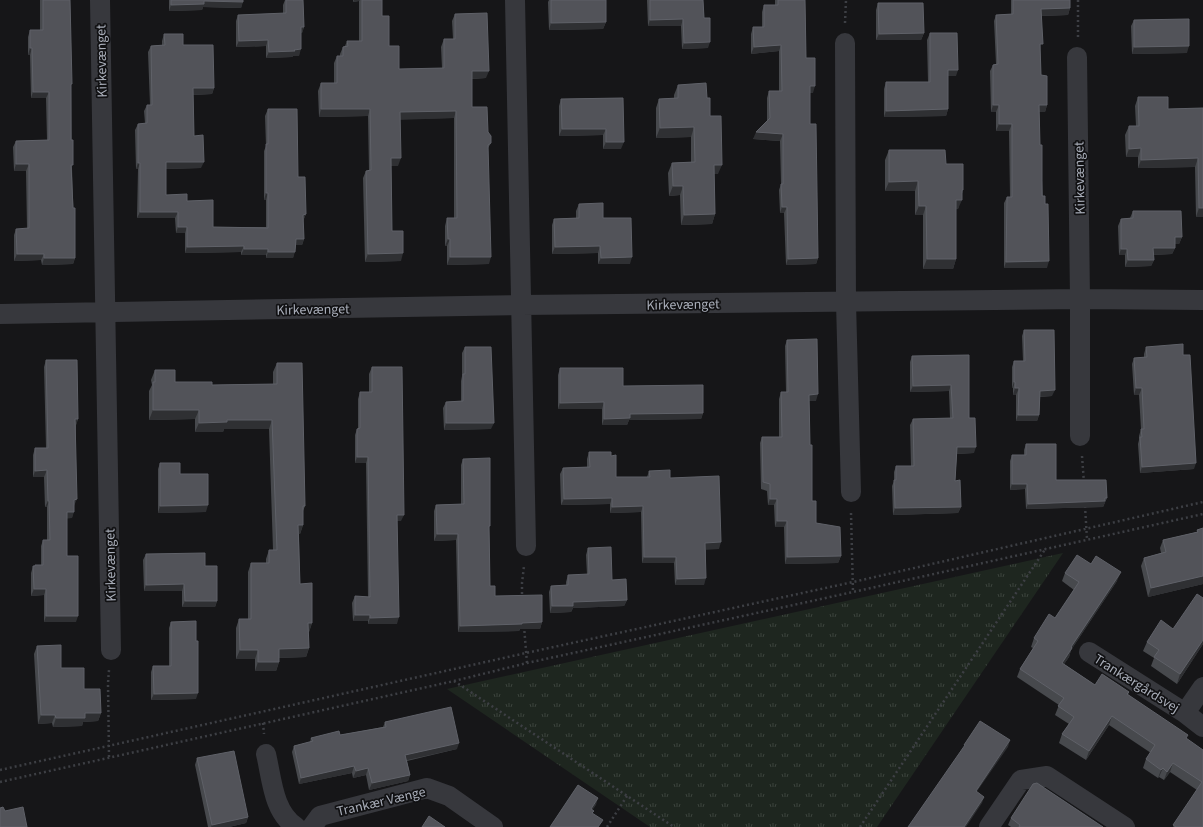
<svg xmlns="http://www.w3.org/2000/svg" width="1203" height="827" font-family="'Source Sans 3',sans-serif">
<defs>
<pattern id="grass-tufts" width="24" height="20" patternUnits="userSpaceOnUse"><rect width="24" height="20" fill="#1e261f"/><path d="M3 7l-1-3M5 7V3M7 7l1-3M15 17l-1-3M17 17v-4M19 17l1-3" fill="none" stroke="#3c433d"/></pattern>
</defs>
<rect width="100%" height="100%" fill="#161618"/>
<path fill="url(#grass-tufts)" d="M1063 553 877 827H650L447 689Z"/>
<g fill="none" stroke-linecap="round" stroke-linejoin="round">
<path stroke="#3d3f44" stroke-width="2.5" stroke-dasharray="2 3" stroke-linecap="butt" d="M845 23 846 0
M1078 37V0
M1082 456 1084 483
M1085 506 1087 539
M851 513 853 592
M522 599V583L524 566
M524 626 527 663
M454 681 674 827
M263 723 264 734
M109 757 108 683 109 670
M0 770 526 653 853 582 1203 502
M0 782 454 681 527 663 853 592 1203 514
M607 827 627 796
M860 827 1046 548"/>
<path stroke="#37383d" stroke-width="20" d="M100 0 111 650
M515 0 526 546
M845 43 846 302 851 492
M1077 57 1080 299V436
M0 314 521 305 1080 299 1203 300
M1089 652 1185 713 1203 727
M1185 713 1203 687
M266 754C272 779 273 812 296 827
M312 827 320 816 427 788 449 796 493 827
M989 827 1021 780 1047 776 1125 827"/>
</g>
<path fill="#47494d" d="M40 0H70L72 168 75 258 73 264 42 265 41 260 14 261V235L16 229H27L26 171H14L13 147 16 141 47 140 46 98H31L30 55H28V37L30 30H40Z
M169 0H243L241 8 203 7 202 10 169 11Z
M285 0H303L304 27 302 33H301L299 56H293L292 57 266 58V46L236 47V21L238 15 283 14V5Z
M353 0H382V16L389 46 399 69 442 68 441 47 444 39H453L452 21 455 14 486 78 472 79V107L488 132 491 143 488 148 489 264 447 265V246H445V226L447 218H454V118L400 119 398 166H391L392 231 401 261 365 262 363 178 366 171H369L368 116 319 117 318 91 321 83H334V63L337 56H340V54L343 47 345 46 347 41H359V1L353 2Z
M549 0H606V22L603 29 549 30 548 2Z
M647 0H703L704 18 708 48 682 49 681 26H648Z
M775 0H805L806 58 813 93H810V124L818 258 816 264 786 265 784 213H780L779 190 781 184 780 141 753 139 767 121V98L769 91H779V51L751 54V34L753 27H762V12L764 5H775Z
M1011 0H1070V8L1068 15 1042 16 1040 50 1041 75 1047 105 1045 112H1039L1040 145 1047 268H1004V203L1007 197H1010L1009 131H996V112H991L990 71 993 65 996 64 994 21 996 15 1011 14Z
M878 3 924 33 921 40H876V10Z
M1134 20 1187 53 1132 54 1131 26Z
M930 33 956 76H948V109L946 116 884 117V89L886 82H928L927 40Z
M164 34 183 45 214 88 212 94 193 95 194 136 201 168 166 169V195L187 201 213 227H266V200H264V151L266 146 265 116 268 109 298 177 306 214 303 221 304 239 302 245H296L293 258H266V255H241V252L185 253V233H176L175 218H137L138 169H136L135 130 138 124 145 123 144 111 147 105H150L148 52 151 46 162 45V41Z
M678 85 707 98 710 116 718 174H714L715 214 712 224 681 225 680 195 669 196 668 173 672 163 691 162V137L656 138V108L659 99 674 98V95Z
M1138 97 1168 109 1203 108V217H1196L1195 167 1138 168V157H1126L1125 135 1129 126H1136L1135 106Z
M623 98 621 149H603V135L559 136V106L561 99Z
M889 150 946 164 963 190 958 209H956V259L953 269H923V215H915V191H885V160Z
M579 204 603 218 630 264H598V253L552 254V225L554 219 576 218V211Z
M1133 211 1182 237 1179 244H1175V248L1172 254 1153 255 1154 260 1151 266 1125 267V255H1119L1118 226 1121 219 1130 218Z
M1024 330 1052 396 1040 397 1039 415 1037 421H1016V395H1013V388H1012V367L1014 361H1023L1022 336Z
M787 340 816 401H809L810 445 812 501 816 523 841 556 838 563 785 564 784 527H775L774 505H768L767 491 761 489 760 443 762 437H779V399L781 392H786L785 346Z
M465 347 491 429 444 430 443 408 446 402 461 401V381L462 376V353Z
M1146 347 1183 355 1194 469 1140 473 1138 444 1139 440V436L1141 429 1139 395H1134L1132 364 1134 358 1144 357V354Z
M969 355V418L974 453 957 454 955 481 961 507 958 513 893 515 892 486 894 481V472L896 466H911L910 425 913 419 950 418 949 391 910 392V362L912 356Z
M46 360 78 419 76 425 74 506 72 518H67V556L76 622H44V595L31 596V573L33 566H35V565H41V546L43 540H47V507H45L44 477H33V455L35 448H46L44 367Z
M277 363 305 506 303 511V525L300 534H299L300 584 312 623 309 632H308L309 648 306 657 279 658V662L276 671H255V659H236V628L239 619H248V572L251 563H266V559L269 550H273L269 429H224L223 432H195V419L149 420V391L152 385 151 380 155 370 175 382 212 385 273 384V372Z
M372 367 401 521H397V624H368V621H353L352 603 355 596 368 597 366 463H355V435L357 429H358V399L360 392H369V374Z
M560 368 623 386 703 413 701 419 629 420 627 425H602V409H558V375Z
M1026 444 1056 480 1107 498 1103 507 1026 509 1025 489 1010 490V461L1012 455H1024V450Z
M589 452 611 456 616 477H647L649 471 670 478 719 549H706L704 585H675L674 563H642L641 512 610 513V504L561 505 560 474 563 468 587 467V459Z
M463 459 489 530 490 586 495 596 542 622 540 629H520L519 631 458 632 456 540 434 541V511L436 505 461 504V465Z
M160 463 180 474 206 512 158 513V469Z
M1203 528V584L1148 597 1141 566 1144 558 1161 553 1160 548 1163 540 1197 532V530Z
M588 548 627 600 624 606 573 608 571 612 550 613 549 592 551 586 566 585V582L568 575H587L586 555Z
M146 554 217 601 215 607H182V591H144L143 560Z
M1065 573 1117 581 1071 650 1069 657 1064 664 1095 685 1129 692 1128 695 1187 739 1203 750V827H1173L1197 790 1170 772 1164 780 1159 777 1158 778 1143 768 1146 759 1151 753 1109 725 1086 760 1059 743 1062 734 1069 724 1055 715 1059 705 1017 677 1020 669 1033 648 1031 647 1034 638 1055 618 1074 590 1062 581Z
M171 622 196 699 151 700V672L153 666H169V628Z
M1173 629 1203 644 1177 684 1151 666 1154 658 1143 651 1147 642Z
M37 646 84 689 101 713 98 721 83 722 82 726 53 727 52 723 38 724 34 654Z
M385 722 457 749 407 761 410 775 408 781 369 790 366 775 353 778 352 773 299 784 292 752 294 746 310 742 311 738 340 735 383 727Z
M197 758 248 817 246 823 229 827H208L195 765Z
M1011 818 1103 827H1011L1008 825Z"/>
<path fill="#2f3033" d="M354 0H360L359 1 353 2Z
M204 1 243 2 241 8 203 7 202 10 169 11 171 5Z
M1070 8 1068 15 1039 16 1041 9Z
M683 19 681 26H648L650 20Z
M606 22 603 29 549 30 551 23Z
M301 27H304L302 33H298Z
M924 33 921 40H876L879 34Z
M268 40 266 46 236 47 239 41Z
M710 42 708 48 682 49 684 43Z
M781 45 779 51 751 54 754 47Z
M1189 46 1187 53 1132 54 1134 47Z
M30 48H32L30 55H28Z
M301 49 299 56H293L292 57 266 58 269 52Z
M948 70H958L956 76H945Z
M472 71H489L486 78 469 79Z
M810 86H815L813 93H807Z
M193 88H214L212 94 191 95Z
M33 92H49L46 98H31Z
M993 105H999L996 112H991Z
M1039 105H1047L1045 112H1037Z
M321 109H370L368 116 319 117Z
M948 109 946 116 884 117 886 111Z
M456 111 454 118 397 120 400 112Z
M999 124H1012L1009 131H996Z
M694 127 691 137 656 138 660 128Z
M562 129H606L603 135 559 136Z
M756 132 783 134 780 141 753 139Z
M606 142H624L621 149H603Z
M1141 148 1138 157H1126L1129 149Z
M391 158H401L398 166H388Z
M1198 158 1195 167 1138 168 1141 160Z
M166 162H204L201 168 164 169Z
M138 163H140L138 169H136Z
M16 164H29L26 171H14Z
M714 165H722L718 174H711Z
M918 181 915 191H885L889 182Z
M673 186H683L680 195 669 196Z
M962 190H963L960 200H962L958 209 952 210 956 200Z
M266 193H268L266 200H264Z
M919 206H926L923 215H915Z
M782 207H787L784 213H780Z
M1199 208H1203V217H1196Z
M140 212H178L175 218H137Z
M306 214 303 221V215Z
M715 214 712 224 681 225 684 215Z
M178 227H187L185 233H176Z
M1175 237H1182L1179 244H1172Z
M296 239H304L302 245H293Z
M448 239H450L447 246H445Z
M244 246 241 252 185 253 187 247Z
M600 246 598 253 552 254 555 247Z
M1153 248H1175L1172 254 1151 255Z
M244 249H268L266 255H241Z
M1121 249H1127L1125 255H1119Z
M268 252H295L293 258H266Z
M403 253 401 261 365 262 368 254Z
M17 254H44L41 260 14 261Z
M450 257H491L489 264 447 265Z
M632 257 630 264H598L601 258Z
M44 258H75L73 264 42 265Z
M818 258 816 264 786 265 788 259Z
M927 259H956L953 269H923Z
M1128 260H1154L1151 266 1125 267Z
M1049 261 1047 268H1004L1006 262Z
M1014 382H1015L1013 388H1012Z
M951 385 949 391 910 392 913 386Z
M1015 388H1019L1016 395H1013Z
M1136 388H1142L1139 395H1134Z
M1055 390 1052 396 1037 397 1040 391Z
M818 394 816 401H807L809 395Z
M604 402 602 409H558L560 403Z
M153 410H199L195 419 149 420Z
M703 413 701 419 629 420 627 425H602L604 419 630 414Z
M1018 415H1039L1037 421H1016Z
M75 419H78L76 425Z
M227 420H272L269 429H224L223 432H195L199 423Z
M446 423H494L491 429 444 430Z
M957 447H976L974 453 955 454Z
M357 457H368L366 463H355Z
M1196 463 1194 469 1140 473 1142 467Z
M47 470 44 477H33L35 471Z
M1012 484H1027L1025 489 1010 490Z
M612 498 610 504 561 505 564 499Z
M1105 498H1107L1103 507 1026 509 1028 504Z
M77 499 74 506V500Z
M770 499H777L774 505H768Z
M48 501H49L47 507H45Z
M208 505 206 512 158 513 160 506Z
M643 506 641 512 610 513 612 507Z
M961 507 958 513 893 515 895 508Z
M67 512H74L72 518 64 519Z
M397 515H404L401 521H395Z
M777 521H787L784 527H775Z
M298 525H303L300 534H295Z
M437 534H458L456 540 434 541Z
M721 542 719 549 703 550 705 543Z
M841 556 838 563 785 564 787 557Z
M644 557H676L674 563H642Z
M1121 572 1117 581 1071 650 1069 657 1059 672 1062 663 1071 647Z
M1203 576V584L1148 597 1151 588Z
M706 578 704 585H675L677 579Z
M184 584 182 591H144L146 585Z
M34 589H46L44 595 31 596Z
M627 600 624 606 573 608 571 612 550 613 552 606 573 602Z
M185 601H217L215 607H182Z
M355 615H370L368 621H353Z
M46 616H78L76 622H44Z
M399 617 397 624H368L370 618Z
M542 622 540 629H520L519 631 458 632 460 626 522 623Z
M308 623H312L309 632H305Z
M1203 640V644L1177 684 1180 674Z
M309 648 306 657 276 658 279 649Z
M240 650H258L255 659H236Z
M258 662H279L276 671H255Z
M198 693 196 699 151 700 154 694Z
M85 713H101L98 721 83 722 82 726 53 727 56 718Z
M41 715H55L52 723 38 724Z
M1112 716 1109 725 1086 760 1089 751Z
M1010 740 1008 747 973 797 976 791Z
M459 743 457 749 403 761 405 755Z
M1173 763 1170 772 1164 780 1167 772Z
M354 766 352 773 299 784 301 778Z
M368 768 366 775 353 778 356 771Z
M1163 768 1159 777 1158 778 1161 770Z
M410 775 408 781 369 790 372 783Z
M984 797 982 803 966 827H964Z
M598 798 596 805 589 815 591 809Z
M248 817 246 823 229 827H211L212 825Z"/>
<path fill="#525359" stroke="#5f6168" d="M43 0H70L72 84H71V140H73V165H71L73 208H75V258H44V254H17L16 229 29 228V164H16V141L49 140V92H33L32 48H30V30H43Z
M171 0H243V2L204 1V4L171 5Z
M286 0H303L304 27H301V49L294 50 295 51 269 52 268 40 239 41 238 15 286 13Z
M362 0H382V16H389V46H399V69L444 68V39H455V14L487 13 489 71H472V107H487L488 132 491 136V143L488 145 491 257H450V239H448L447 218H457L456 111 400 112 401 158H391L392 231H403V253L368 254 366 171 371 170 370 109H321V83H337V56H343V47L348 46 347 41H362Z
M551 0H606V22L551 23Z
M650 0H703L704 18H710V42L684 43 683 19 650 20Z
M778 0H805L806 58H815V86H810V124H816L818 258 788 259 787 207H782L781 184H783V134L756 132 770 118 769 91H782L781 45 754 47 753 27H764V5H778Z
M1013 0H1070V8L1041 9 1043 44H1040L1041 75 1047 76V105H1039L1040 145H1042V196H1045V204H1048L1049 261 1006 262 1007 197H1012V124H999V105H993V65L998 64 996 15 1013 14Z
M878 3H923L924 33 879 34Z
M1189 19V46L1134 47V20Z
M930 33H957L958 70H948V109L886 111V82H930Z
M164 34H183V45H213L214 88H193L194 136 203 135 204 162H166V195L187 194V201L213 200V227L268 228V193H266V144H268V109H297L298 177H305L306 214 303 215 304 239H296L295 252H268V249H244V246L187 247V227H178V212H140V163H138V124L147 123V105H152L151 46 165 45Z
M706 83 707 98H710V116H721L722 165H714L715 214 684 215 683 186H673L672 163 695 162 694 127 660 128 659 99 678 98V85Z
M1138 97H1168V109L1203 108V208H1199L1198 158 1141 160V148L1129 149V126H1139Z
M623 98 624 142H606V129H562L561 99Z
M889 150H945L946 164H963V190H962V200H956V259H927L926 206H919L918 181 889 182Z
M603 203V218H631L632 257 601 258 600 246 555 247 554 219 579 218V204Z
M1133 211H1181L1182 237H1175V248H1153L1154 260H1128L1127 249H1121V219L1133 218Z
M1024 330H1054L1055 390 1040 391 1039 415H1018L1019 388H1015V382H1014V361H1025Z
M817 339 818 394 809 395 810 445H812V501H816V523L840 527 841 556 787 557V521H777V499H770V484L763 482 762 437H782L781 392H788L787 340Z
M1183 344V355H1190L1196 463 1142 467 1140 437H1142L1141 429H1144L1142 388H1136L1134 358 1147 357 1146 347Z
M465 347H491L494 423H446V402L463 401V374H465Z
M969 355V418H975L976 447H957L955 481 960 480 961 507 895 508 894 480H896V466H914L913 419 953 418 951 385 913 386 912 356Z
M46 360H77L78 419H75L77 499 74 500V512H67V556H78V616H46V589H34L33 566H35V565H43V540H50L49 501H48L47 470 35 471V448H48Z
M277 363H302L305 506H303V525H298L300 584 312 583V623H308L309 648 279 649V662H258V650H240L239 619H251V563H269V550H277L272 420H227V422L199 423V410H153V382H155V370H175V382H212V385L277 384Z
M372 367H402L404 515H397L399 617 370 618V615H355V596L370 597 368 457H357V429L360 428V392H372Z
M560 368H623V386L703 385V413L630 414V418L604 419V402L560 403Z
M1026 444H1056V480H1106L1107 498H1105V501L1028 504 1027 484H1012V455H1026Z
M589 452H611V456L616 455V477H650L649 471 670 470V478L719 476 721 542 705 543 706 578 677 579 676 557H644L643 506 612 507V498L564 499 563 468 590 467Z
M490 458V526H489L490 586H495V596L542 595V622L522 623V624L460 626 458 534H437L436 505 464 504 463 459Z
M160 463H180V474H208V505L160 506Z
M1203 528V576L1151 588 1144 558 1166 552 1163 540 1198 532 1197 530Z
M611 547 612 580 626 579 627 600 573 602V606H552L551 586 568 585V575L589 574 588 548Z
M205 553V566H217V601H185L184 584 146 585V554Z
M1077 555 1091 564 1096 556 1121 572 1071 647 1072 648 1062 663 1095 685 1102 674 1129 692 1127 694 1188 735 1186 738 1203 750V827H1176L1173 825 1202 782 1173 763 1167 772 1163 768 1161 770 1146 759 1155 745 1112 716 1089 751 1062 734 1074 717 1058 706 1064 698 1020 669 1038 641 1034 638 1049 614 1055 618 1079 582 1065 573Z
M1197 594 1203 598V640L1180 674 1154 657 1159 650 1147 642 1161 620 1173 629Z
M196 621V641H198V693L154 694 153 666H171V622Z
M61 645V668H84V689H100L101 713H85V718H56L55 715H41L37 646Z
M451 707 459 743 405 755 410 775 372 783 368 768 356 771 354 766 301 778 294 746 313 741 311 738 339 731 340 735 386 727 385 722Z
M980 721 1010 740 976 791 984 797 964 827H908L965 745H964Z
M234 751 248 817 212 825 197 758Z
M1037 783 1103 827H1019L1020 825 1011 818 1033 784Z
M578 785 598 798 591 809 594 811 592 813 603 820 598 827H550Z
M3 807 5 811 23 807 27 827H0V808Z
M429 816 445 827H422Z"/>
<g text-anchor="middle" stroke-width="3.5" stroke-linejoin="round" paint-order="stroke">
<g font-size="14" fill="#a8adb8" stroke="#111113">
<text transform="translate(101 61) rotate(-91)" y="5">Kirkevænget</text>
<text transform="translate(1079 178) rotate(-91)" y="5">Kirkevænget</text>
<text transform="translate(683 304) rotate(-1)" y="5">Kirkevænget</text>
<text transform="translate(313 309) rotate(-1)" y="5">Kirkevænget</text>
<text transform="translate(110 565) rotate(-91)" y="5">Kirkevænget</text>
<text transform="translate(1137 683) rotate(32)" y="5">Trankærgårdsvej</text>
<text transform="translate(381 801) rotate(-13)" y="5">Trankær Vænge</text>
</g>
</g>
</svg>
